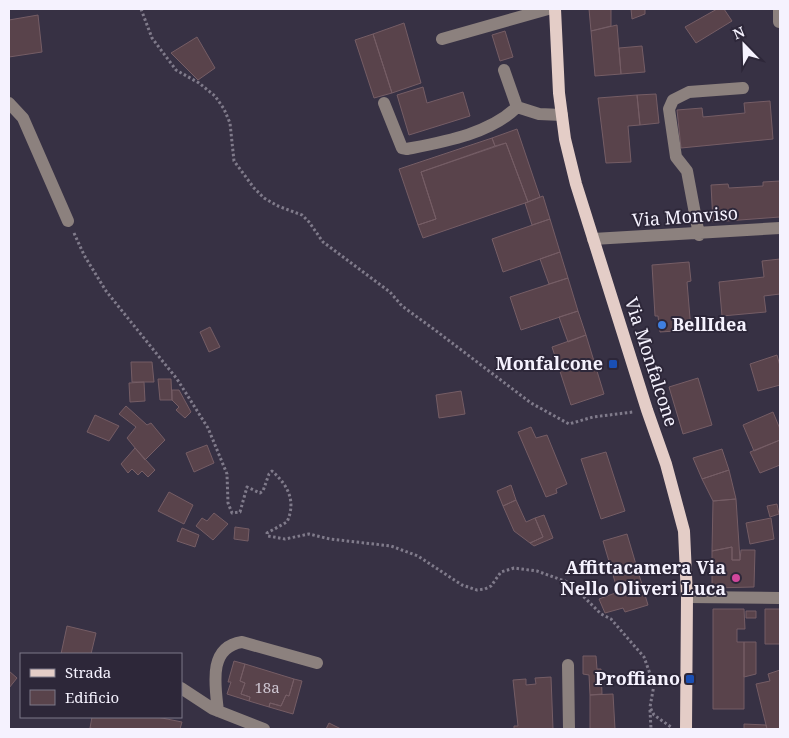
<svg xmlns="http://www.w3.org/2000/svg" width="789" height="738" font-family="'Noto Serif',serif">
<rect width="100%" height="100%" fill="#373144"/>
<path fill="#59434b" stroke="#755d65" d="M589 9H611V26L591 31Z
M631 9H645V14L632 19Z
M717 9H724L732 21 696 43 685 27Z
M38 15 42 52 9 57V20Z
M404 23 421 83 392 93 373 34Z
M617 25 621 74 595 76 591 31Z
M505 31 513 57 500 61 492 35Z
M373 34 392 93 374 98 355 40Z
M197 37 215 68 198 80 171 53Z
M642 46 645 72 621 74 619 48Z
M423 87 427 103 463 92 470 116 409 135 397 95Z
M656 94 659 123 640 125 637 95Z
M637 95 640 125 628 126 631 162 606 163 598 98Z
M770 101 773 139 681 148 677 110 702 108 703 117 745 113 744 103Z
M517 129 540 197 528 202 506 143 495 146 492 138Z
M492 138 495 146 421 172 436 219 418 225 399 169Z
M506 143 528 202 423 238 418 225 436 219 421 172Z
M780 181V217L713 222 711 185 728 184 729 188 763 186V182Z
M543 196 550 219 532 225 525 203Z
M550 219 560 252 503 272 492 239Z
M560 252 568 278 549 284 540 259Z
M780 259V294L764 296 766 312 722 316 719 282 764 277 762 261Z
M689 262 691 281 687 282 691 330 660 332 658 316H655L652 265Z
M568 278 578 311 521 330 510 297Z
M578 311 586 335 568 342 559 317Z
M210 327 220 347 209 352 200 332Z
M586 335 604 394 571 405 552 347Z
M777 355 780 366V385L758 391 750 364Z
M131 362H152L154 382H132Z
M698 378 712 425 683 434 669 387Z
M158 379H171L172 400H160Z
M144 382 145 401 130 402 129 383Z
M172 390H179L191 412 185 418 176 410 179 407 172 400Z
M461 391 465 414 439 418 436 395Z
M126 406 147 425 151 423 165 440 145 460 127 438 136 427 119 414Z
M773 412 780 429V440L754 451 743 425Z
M95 415 119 426 109 441 87 432Z
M531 427 536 438 547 435 567 484 556 489 557 493 546 497 518 432Z
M780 440V465L760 473 750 452Z
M207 445 214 463 194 472 186 453Z
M135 448 155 470 148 477 142 471 138 475 132 469 128 473 121 464Z
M722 449 729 470 702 479 693 458Z
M606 452 625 511 601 519 581 459Z
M729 470 736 499 713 501 702 479Z
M511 485 516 500 503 506 497 491Z
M169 492 193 505 184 524 158 511Z
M736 499 740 560H732V547L712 551 713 501Z
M516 500 526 522 535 518 543 537 530 543 514 531 503 506Z
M777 504 779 514 770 517 767 506Z
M214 513 228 524 213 540 196 526 202 518 207 521Z
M544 515 553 538 534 546 530 543 543 537 535 518Z
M771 518 774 539 750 544 746 523Z
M235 527 249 529 248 541 234 539Z
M182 528 199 535 195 547 177 541Z
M627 534 648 605 625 612 623 608 605 613 599 599 618 592 603 541Z
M732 547V560H740L741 550H755L754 587 712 588V551Z
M713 609H744L745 629H737V642H744V709H713Z
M765 609H780V644H765Z
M746 611H756V618H746Z
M67 626 96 633 91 654H61Z
M744 642H756V674L744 677Z
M583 656H596L597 669H601L602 694 590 695 589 675 583 674Z
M234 661 245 664 240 681 245 683 241 694 250 697 249 701 227 694 231 682H228Z
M245 664 294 679 289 696 286 695 281 706 270 703 269 707 249 701 250 697 241 694 245 683 240 681Z
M780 670V729H767L756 684 770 681 768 674Z
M9 671 17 678 9 688Z
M551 677 553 729H514V726H518L513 680 526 679V685L536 684 535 678Z
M294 679 302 681 293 714 269 707 270 703 281 706 286 695 289 696Z
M613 694 615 729H590V695Z
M92 717H157L182 722 180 729H95L90 728Z
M329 723 341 729H326Z
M744 724 766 725 767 729H744Z"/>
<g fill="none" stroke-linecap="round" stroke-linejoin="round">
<path stroke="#807b8b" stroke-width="3" stroke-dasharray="2.5 2.5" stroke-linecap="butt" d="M141 9 152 38 176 70 199 83 215 96 224 109 230 123 234 161 254 188 264 198 278 206 302 215 309 222 323 242 390 292 402 306 435 330 531 403 569 424 593 417 633 412
M74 233 84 255 106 291 177 379 208 428 227 474 228 503 232 513 240 512 247 487 260 493 263 491 269 474 272 471C289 486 296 502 287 522L267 533 268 536 285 539 309 534 330 539 391 546 418 556 462 585 477 590 485 589 491 586 501 572 514 568 537 571 570 583 601 614 611 619 644 657 654 685 650 707 654 715 671 727
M650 710 651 729"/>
<path stroke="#8c817e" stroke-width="12" d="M779 9V22
M442 39 548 9
M504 70 517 107 539 114 562 115
M9 103 23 118 68 221
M384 103 402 148 407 149C443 142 490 134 517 107
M699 235 687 171 676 157 669 109 673 100 689 92 743 88
M593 239 780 228
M687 597 780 598
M568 665 569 729
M181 688 213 709 264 729
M218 711C215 685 208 647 242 642L317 663"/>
<path stroke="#e4cdc7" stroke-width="12" d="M555 9 559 93 565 139 576 184 647 410 666 464 684 531 687 597 686 729"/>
</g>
<circle fill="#3f7fe0" stroke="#2d2739" stroke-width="2" cx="662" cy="325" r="5"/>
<g fill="#1a4fb4" stroke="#2d2739" stroke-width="2">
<rect x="608" y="359" width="10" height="10" rx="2.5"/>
<rect x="685" y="674" width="10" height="10" rx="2.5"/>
</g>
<circle fill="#d1479c" stroke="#2d2739" stroke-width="2" cx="736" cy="578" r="5"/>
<g text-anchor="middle" stroke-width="4" stroke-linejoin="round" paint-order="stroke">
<g font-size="15" fill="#cec6d1">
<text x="267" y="693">18a</text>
</g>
<g font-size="18" fill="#f5f2fe" stroke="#2d2739">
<text transform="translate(685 217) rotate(-4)" y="6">Via Monviso</text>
<text transform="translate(651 362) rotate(72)" y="6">Via Monfalcone</text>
</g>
<g font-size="18" font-weight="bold" fill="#f5f2fe" stroke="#2d2739" text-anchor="end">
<text x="672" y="331" text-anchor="start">BellIdea</text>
<text x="603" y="370">Monfalcone</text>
<text x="726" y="574">Affittacamera Via<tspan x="726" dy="21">Nello Oliveri Luca</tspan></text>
<text x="680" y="685">Proffiano</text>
</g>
</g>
<rect width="789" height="738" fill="none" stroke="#f5f2fe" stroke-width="20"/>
<rect x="20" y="653" width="162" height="65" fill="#2d2739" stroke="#7d7888"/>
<rect x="30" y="669" width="25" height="8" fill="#e4cdc7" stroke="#7d7888"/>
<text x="65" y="678" font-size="15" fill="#f5f2fe">Strada</text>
<rect x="30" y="690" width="25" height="15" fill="#59434b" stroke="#7d7888"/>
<text x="65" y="703" font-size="15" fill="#f5f2fe">Edificio</text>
<g transform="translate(744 45) rotate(337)" stroke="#2d2739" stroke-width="4" paint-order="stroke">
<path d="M0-4L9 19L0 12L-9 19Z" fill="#f5f2fe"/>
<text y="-8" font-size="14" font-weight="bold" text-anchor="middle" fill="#f5f2fe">N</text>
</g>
</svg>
